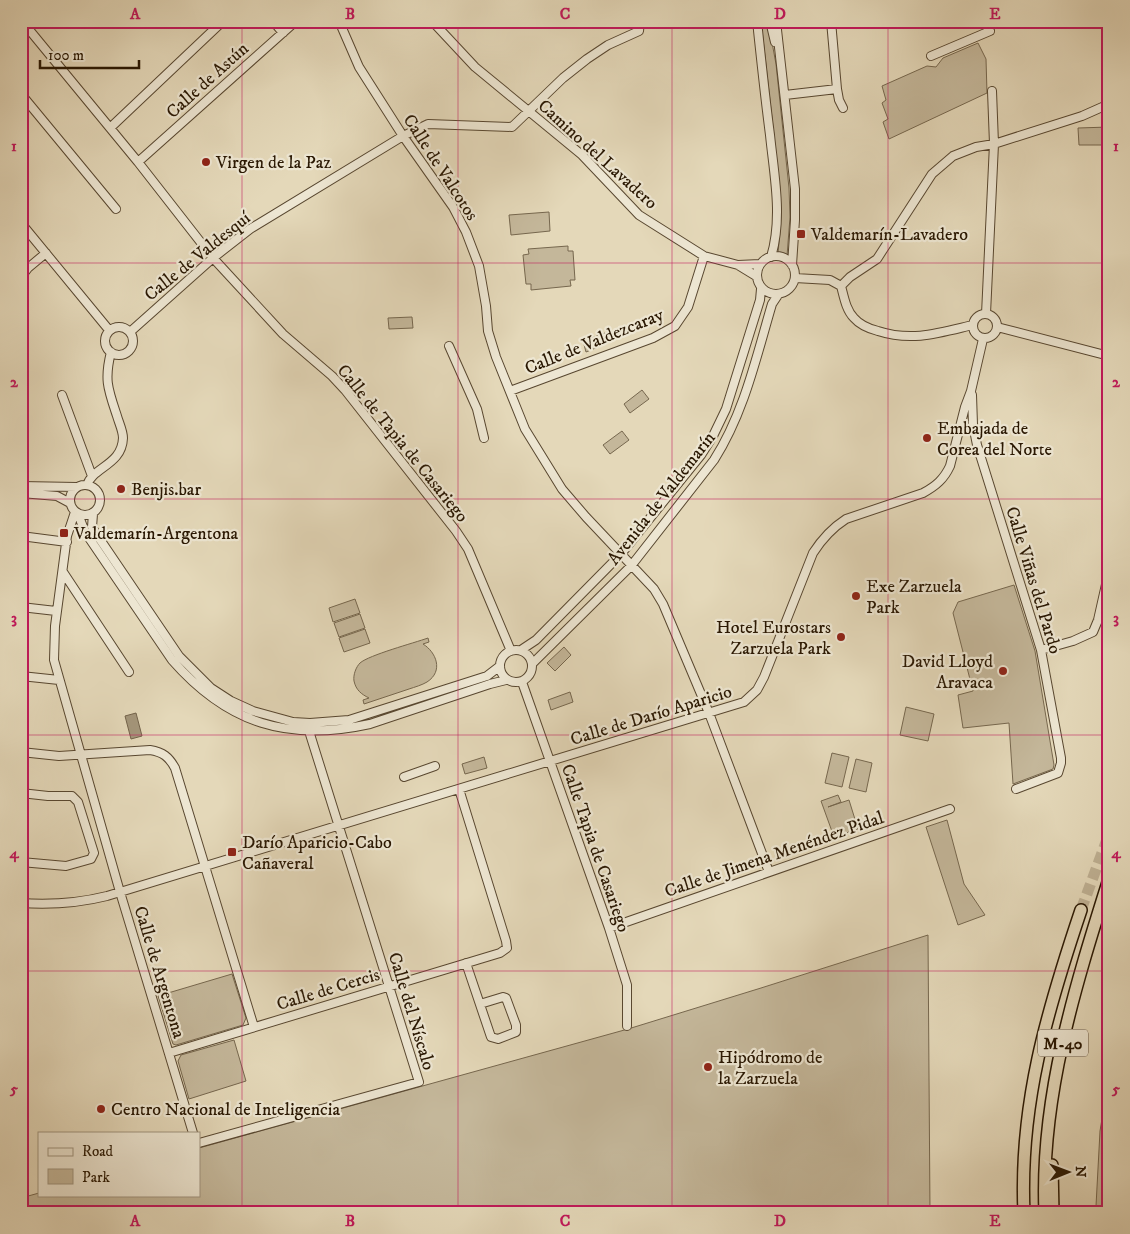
<svg xmlns="http://www.w3.org/2000/svg" width="1130" height="1234" font-family="'IM FELL DW Pica',serif">
<rect width="100%" height="100%" fill="#e4d8b9"/>
<filter id="stains"><feTurbulence type="fractalNoise" baseFrequency=".004" numOctaves="4"/><feColorMatrix values="0 0 0 0 .2 0 0 0 0 .09 0 0 0 0 .02 0 0 0 .5 -.17"/></filter>
<radialGradient id="worn" r=".72"><stop offset=".6" stop-color="#630" stop-opacity="0"/><stop offset="1" stop-color="#630" stop-opacity=".3"/></radialGradient>
<path fill="#c4b79a" stroke="#76674e" d="M761 21H768L776 64 789 188 790 217 787 256 778 254 781 217 780 189Z
M978 43 986 59 987 93 889 139 883 122 888 119 882 103 886 100 882 86 927 66 936 67 943 58Z
M1109 127V145H1079L1078 128Z
M549 212 550 231 511 235 509 215Z
M568 246V251H573L575 280H570L571 286 531 290V284H526L523 255 529 254 528 249Z
M412 317 413 328 389 329 388 318Z
M605 333 608 343 586 352 583 341Z
M642 390 649 399 630 413 624 404Z
M622 431 629 440 610 454 603 445Z
M1014 585 1035 651 1054 765 1053 769 1013 784 1009 723 963 728 958 695 973 691 953 613 958 602Z
M355 599 360 613 333 622 329 608Z
M360 614 365 628 339 637 334 623Z
M365 629 370 643 344 652 339 638Z
M428 638 429 642 423 644C436 652 444 671 427 682 422 685 415 687 409 689 394 694 379 699 364 704L363 700 369 698C361 694 356 690 354 681 353 675 356 667 360 663 369 655 414 643 428 638Z
M564 647 571 655 555 671 547 663Z
M570 692 573 702 551 710 548 700Z
M906 707 934 714 928 741 900 735Z
M832 753 849 757 842 787 825 783Z
M484 757 487 768 465 774 462 764Z
M856 759 872 763 866 792 849 788Z
M838 795 841 802 828 807 849 800 858 829 834 837 821 801Z
M947 820 964 884 985 915 958 925 926 827Z
M928 935 930 1213H21V1198L39 1193V1195H199V1148L628 1029 761 988Z
M232 974 246 1018 243 1025 176 1045 173 1044 158 996Z
M234 1040 246 1081 189 1099 178 1061 181 1055Z
M1109 1076V1213H1098L1096 1206 1100 1131Z"/>
<path fill="#a4967b" stroke="#73634b" d="M136 713 142 736 131 739 125 716Z"/>
<g fill="none" stroke-linecap="round" stroke-linejoin="round">
<path stroke="#bfb194" stroke-width="11" stroke-dasharray="11 5.5" stroke-linecap="butt" d="M1081 910 1109 834"/>
<g stroke="#584730" stroke-width="10">
<path id="minor" d="M22 21 138 162 213 258 283 334 332 376 345 390 456 531 468 549 511 651
M273 21 283 33
M339 21 359 67 403 136 453 207 466 232 479 266 486 306 488 331 496 357 525 429 562 489 586 517 654 589 663 604 709 713 769 872
M432 21 475 67 582 155 639 215 704 256 738 265 756 276
M757 21C761 59 765 97 770 135 774 175 783 217 771 257
M770 21 775 42
M776 21 795 189V220L792 265
M831 21 837 89 839 100 843 108
M931 56 990 31
M21 94 116 209
M785 95 837 89
M110 128 223 21
M138 162 296 21
M21 223 109 330
M757 275a19 19 0 1 1 38 0a19 19 0 1 1-38 0Z
M738 265 760 264
M21 277 28 268 46 253
M795 278 830 280 841 286C844 297 846 310 854 318 860 325 870 329 878 331 912 342 939 333 973 325
M841 286 850 277 877 259 932 174 953 156 976 147 994 144 1082 116 1109 104
M973 326a12 12 0 1 1 24 0a12 12 0 1 1-24 0Z
M986 314 994 144 992 91
M997 327 1109 356
M105 341a14 14 0 1 1 28 0a14 14 0 1 1-28 0Z
M130 332 213 258 250 229 403 136 428 124 512 127 563 78 587 59 608 45 639 31 640 21
M449 346 477 409 484 438
M510 391 653 338 675 326 688 307 704 256
M62 395 92 476
M972 395 973 425 977 445 1041 650 1061 758V763L1058 773 1016 789
M87 485C93 467 122 465 123 438 123 431 119 423 117 416 108 389 104 380 111 352
M70 500a15 15 0 1 1 30 0a15 15 0 1 1-30 0Z
M21 486 77 487
M21 493 57 496 70 503
M75 512 67 536 55 626 54 660 120 892 193 1133
M78 514 85 532 172 660C228 724 288 742 370 724L490 684 506 680
M93 514 92 527 95 532 179 656 211 688 231 701 253 711 293 722 310 723 349 720 487 676 500 666
M21 536 67 542
M63 572 129 672
M21 607 56 611
M500 666a16 16 0 1 1 32 0a16 16 0 1 1-32 0Z
M521 650 536 640 621 554 701 455 713 436 726 409 760 300 761 289
M1041 650 1073 641 1093 632 1098 620 1109 571
M533 663 631 566 714 460C744 413 756 358 772 304L778 295
M21 676 59 680
M522 682 609 928 627 985V1026
M21 752 59 756 150 750C163 752 169 757 175 768L254 1027
M404 777 435 766
M21 793 48 796H72L78 802 94 853 91 859 66 866 21 862
M21 903C50 905 79 903 107 896L744 702 757 690 764 677 813 553C822 539 832 528 846 519L923 493C936 486 944 479 950 466L965 407 971 391 983 339
M609 928 950 809
M466 963 491 1037 498 1039 516 1032V1025L506 998 503 997 480 1004
M169 1053 500 953 507 948 506 941 459 789
M199 1143 419 1082 309 731"/>
</g>
<g stroke="#291702" stroke-width="14">
<path id="highway" d="M1052 1165 1053 1213
M1024 1213C1019 1105 1047 1011 1081 910
M1045 1213C1040 1098 1075 987 1109 879"/>
</g>
<use href="#minor" stroke="#ede6d2" stroke-width="8"/>
<use href="#highway" stroke="#e4d8b9" stroke-width="11"/>
</g>
<path fill="none" stroke="#c2185b" stroke-width="1" stroke-opacity="0.55" d="M242 21V1213M458 21V1213M672 21V1213M888 21V1213M21 263H1109M21 499H1109M21 735H1109M21 971H1109"/>
<g fill="#8f2418" stroke="#ede6d2" stroke-width="2">
<circle cx="206" cy="162" r="5"/>
<rect x="796" y="229" width="10" height="10" rx="2.5"/>
<circle cx="927" cy="438" r="5"/>
<circle cx="121" cy="489" r="5"/>
<rect x="59" y="528" width="10" height="10" rx="2.5"/>
<circle cx="856" cy="596" r="5"/>
<circle cx="841" cy="637" r="5"/>
<circle cx="1003" cy="671" r="5"/>
<rect x="227" y="847" width="10" height="10" rx="2.5"/>
<circle cx="708" cy="1067" r="5"/>
<circle cx="101" cy="1109" r="5"/>
</g>
<g text-anchor="middle" stroke-width="4.5" stroke-linejoin="round" paint-order="stroke">
<rect fill="#ede6d2" stroke="#645540" stroke-width="1" x="1038" y="1029.5" width="50" height="27" rx="4"/>
<g font-size="16" font-weight="bold" fill="#291702">
<text x="1063" y="1049">M-40</text>
</g>
<g font-size="18" fill="#291702" stroke="#ede6d2">
<text transform="translate(207 80) rotate(-42)" y="6">Calle de Astún</text>
<text transform="translate(598 154) rotate(42)" y="6">Camino del Lavadero</text>
<text transform="translate(441 167) rotate(57)" y="6">Calle de Valcotos</text>
<text transform="translate(197 256) rotate(-39)" y="6">Calle de Valdesquí</text>
<text transform="translate(594 341) rotate(-22)" y="6">Calle de Valdezcaray</text>
<text transform="translate(403 443) rotate(51)" y="6">Calle de Tapia de Casariego</text>
<text transform="translate(661 498) rotate(-52)" y="6">Avenida de Valdemarín</text>
<text transform="translate(1034 580) rotate(73)" y="6">Calle Viñas del Pardo</text>
<text transform="translate(651 715) rotate(-17)" y="6">Calle de Darío Aparicio</text>
<text transform="translate(596 848) rotate(71)" y="6">Calle Tapia de Casariego</text>
<text transform="translate(774 854) rotate(-19)" y="6">Calle de Jimena Menéndez Pidal</text>
<text transform="translate(160 972) rotate(73)" y="6">Calle de Argentona</text>
<text transform="translate(328 989) rotate(-17)" y="6">Calle de Cercis</text>
<text transform="translate(412 1011) rotate(73)" y="6">Calle del Níscalo</text>
</g>
<g font-size="18" fill="#291702" stroke="#ede6d2" text-anchor="start">
<text x="216" y="168">Virgen de la Paz</text>
<text x="811" y="240">Valdemarín-Lavadero</text>
<text x="937" y="434">Embajada de<tspan x="937" dy="21">Corea del Norte</tspan></text>
<text x="131" y="495">Benjis.bar</text>
<text x="74" y="539">Valdemarín-Argentona</text>
<text x="866" y="592">Exe Zarzuela<tspan x="866" dy="21">Park</tspan></text>
<text x="831" y="633" text-anchor="end">Hotel Eurostars<tspan x="831" dy="21">Zarzuela Park</tspan></text>
<text x="993" y="667" text-anchor="end">David Lloyd<tspan x="993" dy="21">Aravaca</tspan></text>
<text x="242" y="848">Darío Aparicio-Cabo<tspan x="242" dy="21">Cañaveral</tspan></text>
<text x="718" y="1063">Hipódromo de<tspan x="718" dy="21">la Zarzuela</tspan></text>
<text x="111" y="1115">Centro Nacional de Inteligencia</text>
</g>
</g>
<rect width="1130" height="1234" fill="none" stroke="#e4d8b9" stroke-width="55"/>
<rect x="38" y="1132" width="162" height="65" fill="#ede6d2" stroke="#9f937f"/>
<rect x="48" y="1148" width="25" height="8" fill="#ede6d2" stroke="#9f937f"/>
<text x="82" y="1156" font-size="15" fill="#291702">Road</text>
<rect x="48" y="1169" width="25" height="15" fill="#c4b79a" stroke="#9f937f"/>
<text x="82" y="1182" font-size="15" fill="#291702">Park</text>
<g transform="translate(1068 1172) rotate(89)" stroke="#ede6d2" stroke-width="4" paint-order="stroke">
<path d="M0-4L9 19L0 12L-9 19Z" fill="#291702"/>
<text y="-8" font-size="14" font-weight="bold" text-anchor="middle" fill="#291702">N</text>
</g>
<path d="M40 60v8h99v-8" fill="none" stroke="#291702" stroke-width="2.5"/>
<text x="48" y="60" font-size="15" fill="#291702" stroke="#ede6d2" stroke-width="4" paint-order="stroke">100 m</text>
<rect x="28" y="28" width="1074" height="1178" fill="none" stroke="#c2185b" stroke-width="2"/>
<g font-size="16" text-anchor="middle" font-weight="bold" fill="#c2185b">
<text x="135" y="19">A</text>
<text x="350" y="19">B</text>
<text x="565" y="19">C</text>
<text x="780" y="19">D</text>
<text x="995" y="19">E</text>
<text x="14" y="151">1</text>
<text x="1116" y="151">1</text>
<text x="14" y="387">2</text>
<text x="1116" y="387">2</text>
<text x="14" y="623">3</text>
<text x="1116" y="623">3</text>
<text x="14" y="858">4</text>
<text x="1116" y="858">4</text>
<text x="14" y="1094">5</text>
<text x="1116" y="1094">5</text>
<text x="135" y="1226">A</text>
<text x="350" y="1226">B</text>
<text x="565" y="1226">C</text>
<text x="780" y="1226">D</text>
<text x="995" y="1226">E</text>
</g>
<rect width="100%" height="100%" filter="url(#stains)"/>
<rect width="100%" height="100%" fill="url(#worn)"/>
</svg>
